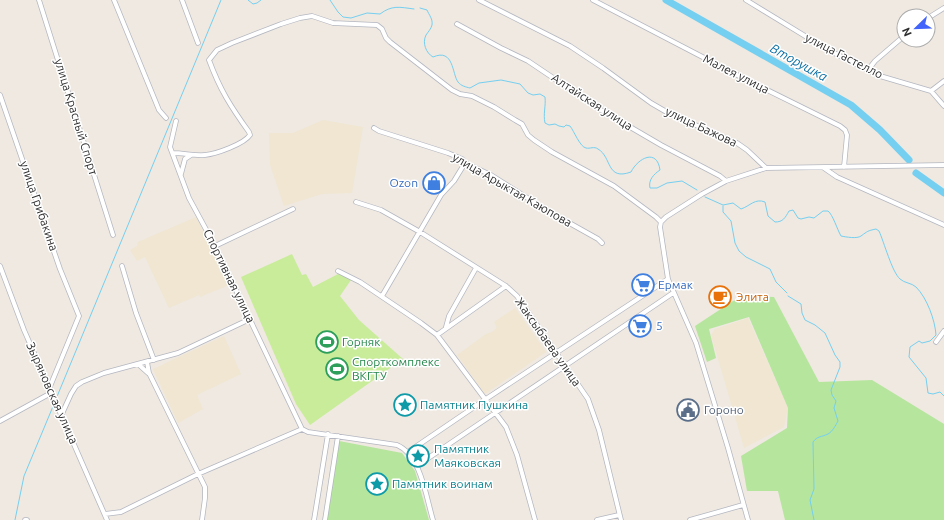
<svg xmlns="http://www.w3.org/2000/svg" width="944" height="520" font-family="Ubuntu,sans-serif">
<rect width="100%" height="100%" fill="#efe9e1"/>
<path fill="#f0e6d1" d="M323 120 363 127 352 193 322 194 284 206 270 165 269 133H293Z
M196 217 229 285 200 297 199 295 169 308 145 257 137 261 130 250 137 246 138 242Z
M515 308 546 352 485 394 457 355 486 334 492 332 497 328 494 322Z
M748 318 788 408 784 427 744 448 711 335 715 329Z
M224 336 241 374 197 395 203 409 178 423 153 369Z"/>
<path fill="#b6e59e" d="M751 296 774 297 819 382 872 380 944 424V520H785L778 491H747L741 456 787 428 788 408 749 317 709 329 716 358 707 362 695 326 733 301Z
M339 441 402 453 415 471 429 520H327Z"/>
<path fill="#c9ec9a" d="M292 254 302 275 306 274 313 287 340 273 351 280 340 296 359 320 403 359 310 425 296 404 241 277Z"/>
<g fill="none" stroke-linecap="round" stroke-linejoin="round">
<path stroke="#75cff0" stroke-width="1" d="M248 0 253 4 257 3 261 0
M330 0 338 12 343 17 351 18 367 13 380 14C392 5 399 7 414 9
M420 8 427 10C429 15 433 19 432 25 431 29 428 32 426 35 422 43 426 53 433 57 454 48 452 74 458 82 461 86 466 87 470 88L479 83 501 80 520 84 528 93 533 95 540 94 545 97C546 106 543 114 545 123L549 125 555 124 559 126 564 127 566 125 570 126C574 131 580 147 586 148 590 149 594 146 598 149 612 157 606 181 631 172 638 158 657 148 660 170 654 174 648 180 650 188H657L667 183 682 181 697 190
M705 197 723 205 733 203 741 209C750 206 755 198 765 202L768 216 775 222C783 222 785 218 789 211L793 210 798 218 801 219 809 217 814 218 823 211H828C833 215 837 229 841 236 846 237 857 239 861 236 868 231 867 231 876 229L879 231C884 242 892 272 900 279 904 283 912 283 916 287 927 298 935 320 936 335L930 341 922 343 919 341 910 347 909 357 926 378 928 393 933 394 940 392 944 396
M723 206V212L731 221 735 243 739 251 746 257 770 269 776 282 787 293
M788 296 801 304 802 313 805 320 815 325 825 333 835 355 840 362V367L831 390 832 395 836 401 834 408 838 421C836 425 832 432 828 434 822 437 817 436 813 442L814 489 810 500 814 520
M56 399 221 0
M15 520 24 476 54 404"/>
<path stroke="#75cff0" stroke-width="7" d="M666 0 851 105 880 130 909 160
M916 173 944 193"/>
<g stroke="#b4b7c1" stroke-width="5.5">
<path id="minor" d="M39 0 113 235
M114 0 159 110 166 118
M182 0 198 43
M479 0 570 46 603 68 651 103 670 114 737 143 747 150 766 168
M593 0 741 77 840 126 845 130 847 135 844 167
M746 0 828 50 880 76 931 91 944 106
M928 18 944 8
M457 24 501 48 528 61 601 110 661 145 720 176 726 181
M868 70 875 61 904 36
M931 91 944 81
M0 95 60 269 79 316 49 389
M176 121 170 147 189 198 215 246 302 429
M374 128 379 131 448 153 462 159 465 163 491 175 548 211 598 239 602 243
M173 153C184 153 194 156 205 155 216 154 244 144 250 135L249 132C231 107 220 90 209 60L217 50 232 43 281 24 300 18 312 16 333 23 377 25 382 29 386 38 390 42 452 90 460 94 472 96 494 107 515 120 522 124 528 135 534 140 552 152 614 186 656 217 661 222
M824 168 837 177 944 225
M181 174 185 159 191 155
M356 202 381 210 420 232 506 286 517 296 588 399 599 430 621 520
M215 246 293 209
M0 266 24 330 107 520
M122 266 136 313 154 360
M338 271 360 282 421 323 437 335 506 427 517 455 535 520
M382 296 441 195 454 181 465 163
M446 327 449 316 476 268
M437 335 506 286
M936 342 944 331
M147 362 149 373 205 487V498L202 520
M138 364 148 373
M61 416 71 394 76 386 82 382 104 373 178 353 250 319
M0 421 51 393
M302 429 308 432 397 445C421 455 426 497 433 520
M408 452 486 399 668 279
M418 465 673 293
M105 514 121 512 198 474 302 429
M25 520H27
M314 520 328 434
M325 520 338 436
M597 520 619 515
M690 520 743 505
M748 520 728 448 696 343 668 279 660 227 661 222 666 217 702 194 726 181 766 168 944 165"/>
</g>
<use href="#minor" stroke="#fff" stroke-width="4"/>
</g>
<defs>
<g id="shop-ring" transform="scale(1.15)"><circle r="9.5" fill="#fff" stroke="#3f7fe0" stroke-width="1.5"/><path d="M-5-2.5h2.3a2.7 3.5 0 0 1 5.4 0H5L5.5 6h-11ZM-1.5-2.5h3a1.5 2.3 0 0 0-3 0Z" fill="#3f7fe0"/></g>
<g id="supermarket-ring" transform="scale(1.15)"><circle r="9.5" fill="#fff" stroke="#3f7fe0" stroke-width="1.5"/><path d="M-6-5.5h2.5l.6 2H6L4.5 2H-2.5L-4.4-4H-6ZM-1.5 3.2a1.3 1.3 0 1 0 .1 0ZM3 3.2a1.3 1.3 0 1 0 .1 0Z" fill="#3f7fe0"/></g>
<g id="cafe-ring" transform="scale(1.15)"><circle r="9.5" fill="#fff" stroke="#e8710a" stroke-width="1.5"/><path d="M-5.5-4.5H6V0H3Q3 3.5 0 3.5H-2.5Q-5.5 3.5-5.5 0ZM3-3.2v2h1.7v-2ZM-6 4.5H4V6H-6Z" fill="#e8710a"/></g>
<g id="stadium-ring" transform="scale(1.15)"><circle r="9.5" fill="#fff" stroke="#2e9e5b" stroke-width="1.5"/><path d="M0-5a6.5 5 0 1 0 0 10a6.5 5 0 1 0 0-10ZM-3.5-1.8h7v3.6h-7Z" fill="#2e9e5b"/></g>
<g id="sight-ring" transform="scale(1.15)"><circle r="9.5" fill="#fff" stroke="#0f9aa8" stroke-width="1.5"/><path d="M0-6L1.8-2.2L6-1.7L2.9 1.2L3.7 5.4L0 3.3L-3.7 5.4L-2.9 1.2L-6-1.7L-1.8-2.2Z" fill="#0f9aa8"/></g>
<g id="civic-ring" transform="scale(1.15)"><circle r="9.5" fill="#fff" stroke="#5c6f8a" stroke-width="1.5"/><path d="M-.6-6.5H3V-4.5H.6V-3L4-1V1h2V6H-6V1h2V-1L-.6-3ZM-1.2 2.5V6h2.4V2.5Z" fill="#5c6f8a"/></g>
</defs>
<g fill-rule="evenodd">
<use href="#shop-ring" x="434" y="183"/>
<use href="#supermarket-ring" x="643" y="285"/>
<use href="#cafe-ring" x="720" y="297"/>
<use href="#supermarket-ring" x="640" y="326"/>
<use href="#stadium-ring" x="327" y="342"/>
<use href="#stadium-ring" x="337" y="369"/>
<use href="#sight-ring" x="405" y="405"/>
<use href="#civic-ring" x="688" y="410"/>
<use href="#sight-ring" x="418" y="456"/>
<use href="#sight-ring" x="377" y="484"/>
</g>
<g text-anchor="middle" stroke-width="3" stroke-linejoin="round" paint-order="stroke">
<g font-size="12" fill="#2e2e2e" stroke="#fff">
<text transform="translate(844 56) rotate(27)" y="4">улица Гастелло</text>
<text transform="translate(736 74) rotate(27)" y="4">Малея улица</text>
<text transform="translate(592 102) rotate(33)" y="4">Алтайская улица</text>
<text transform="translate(76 117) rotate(73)" y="4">улица Красный Спорт</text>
<text transform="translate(701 127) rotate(25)" y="4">улица Бажова</text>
<text transform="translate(512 190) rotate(30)" y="4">улица Арыктая Каюпова</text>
<text transform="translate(39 206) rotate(71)" y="4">улица Грибакина</text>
<text transform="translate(229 276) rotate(64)" y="4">Спортивная улица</text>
<text transform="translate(548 342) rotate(55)" y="4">Жаксыбаева улица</text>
<text transform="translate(52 393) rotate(66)" y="4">Зыряновская улица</text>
</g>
<g font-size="12" fill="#366cbe" stroke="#fff" text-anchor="start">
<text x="418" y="187" text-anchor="end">Ozon</text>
<text x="658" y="289">Ермак</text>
<text x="656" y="330">5</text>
</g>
<g font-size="12" fill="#c56008" stroke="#fff" text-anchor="start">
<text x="736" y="301">Элита</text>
</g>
<g font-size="12" fill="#27864d" stroke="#fff" text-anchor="start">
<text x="342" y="346">Горняк</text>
<text x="352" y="366">Спорткомплекс<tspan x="352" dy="14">ВКГТУ</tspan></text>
</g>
<g font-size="12" fill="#0d838f" stroke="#fff" text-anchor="start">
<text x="420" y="409">Памятник Пушкина</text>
<text x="434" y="453">Памятник<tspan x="434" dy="14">Маяковская</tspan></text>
<text x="392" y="488">Памятник воинам</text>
</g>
<g font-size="12" fill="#4e5e75" stroke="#fff" text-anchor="start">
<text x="704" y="414">Гороно</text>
</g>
<g font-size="13" font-style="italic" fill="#0d6fa3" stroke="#fff">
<text transform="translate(799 62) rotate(29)" y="5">Вторушка</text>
</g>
</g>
<g transform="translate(916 28) rotate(247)"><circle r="19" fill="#ffffff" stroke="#ababab"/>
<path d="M0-3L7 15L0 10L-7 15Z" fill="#4264fb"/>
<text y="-6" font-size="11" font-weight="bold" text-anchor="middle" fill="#2e2e2e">N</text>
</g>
</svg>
